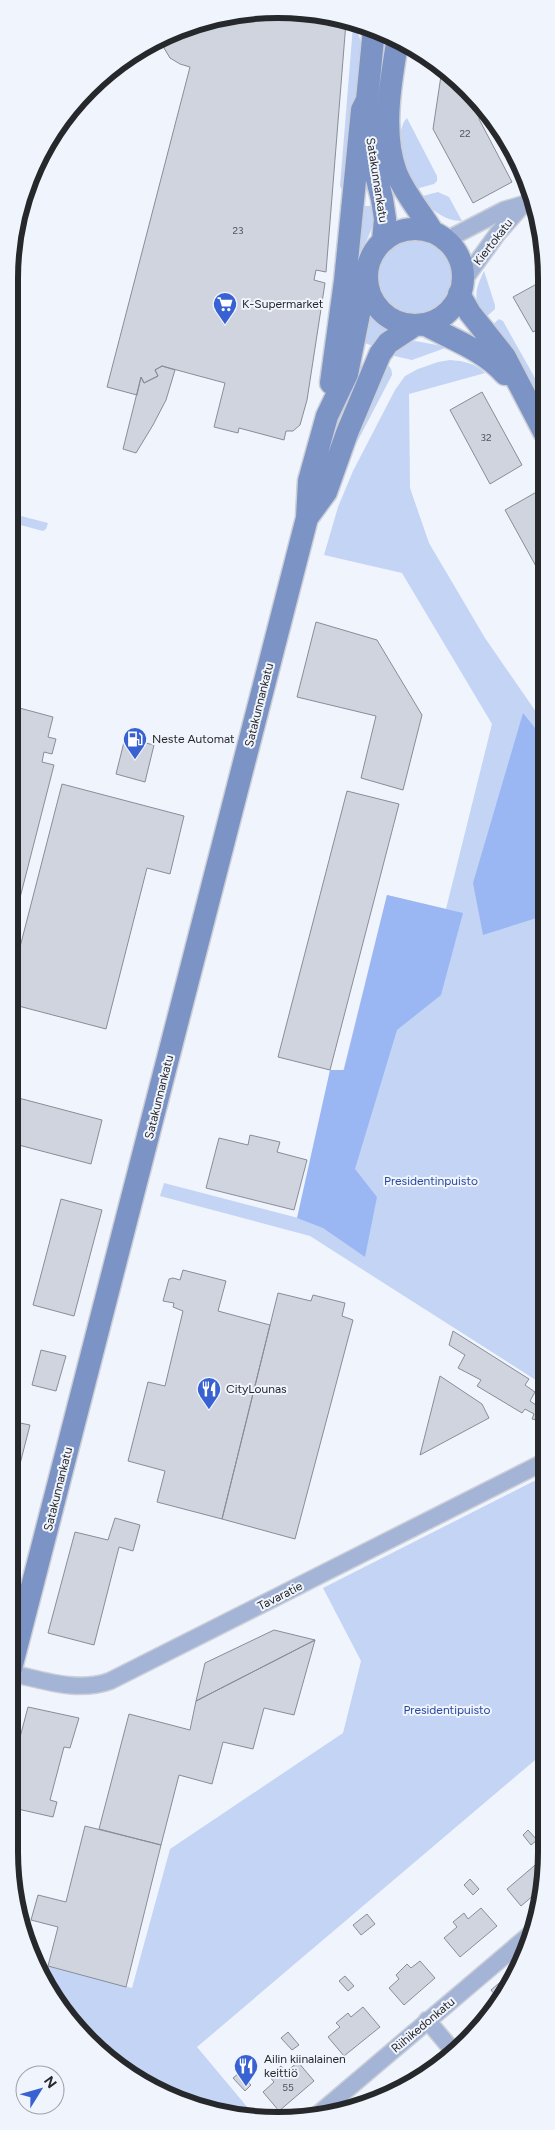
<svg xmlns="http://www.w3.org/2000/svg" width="555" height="2130" font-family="Figtree,sans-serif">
<rect width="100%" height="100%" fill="#f0f4fd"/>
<path fill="#c4d4f5" d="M355 24 360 39 362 57 344 193 340 186 353 26Z
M407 118 437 176V181L434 184 412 190C409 185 406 180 404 176 400 162 396 128 407 118Z
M37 169 39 170 14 272C14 236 23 202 37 169Z
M438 192 449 197 462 221C443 221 432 209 419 197Z
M360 206H376C375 232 363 242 357 265Z
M379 277a38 38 0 1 1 76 0a38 38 0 1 1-76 0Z
M484 271 495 305V309L483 320C474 299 474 292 484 271Z
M369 315 388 331 373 346 362 342Z
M499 319 503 321 540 387 533 391 489 328Z
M415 341 448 347 412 360 390 355 406 343Z
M450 360C464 361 475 363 485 373L409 394 410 488 429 543 485 638 543 722 542 1384 310 1236 160 1196 164 1183 306 1220 387 895 446 909 492 724 402 573 324 555 338 507 353 471 395 390 405 376 418 369 438 362Z
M384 363C390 366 392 368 392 375L344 467Z
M13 514 48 523 46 529 43 531 13 523Z
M542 1477 541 1755 197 2047 258 2120 158 2093 76 2030 33 1962 132 1988 170 1849 343 1733 361 1661 323 1588Z"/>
<path fill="#9bb7f3" d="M523 713 543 738V916L483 935 473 883Z
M387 895 463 913 441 995 397 1030 355 1169 377 1197 365 1257 323 1228 297 1218 330 1070H344Z"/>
<path fill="#cfd4df" stroke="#888d96" d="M225 14H305L346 22 326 272 316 270 314 280 325 283 307 400 300 425 293 431H286L284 440 239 428 238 433 214 427 225 383 162 366 155 370 158 376 144 383 141 377 137 395 107 387 190 67 180 64 170 58 164 48V39Z
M442 69 468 88 481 106 479 119 512 182 473 203 433 129Z
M544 280V326L533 332 513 297Z
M162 366 175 370 166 400 153 425 136 453 123 449 141 377 144 383 158 376 155 370Z
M482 392 522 465 490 484 450 410Z
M540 490 544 497 543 579 505 510Z
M316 622 377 640 422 715 403 790 361 778 376 716 297 697Z
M12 706 53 717 48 737 56 739 52 754 44 752 42 762 54 765 12 929Z
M125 738 154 745 145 782 116 774Z
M62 784 184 816 170 874 147 868 106 1029 11 1004V982Z
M347 791 399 804 330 1070 278 1057Z
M11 1096 102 1120 91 1164 11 1143Z
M250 1135 280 1142 277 1152 307 1160 294 1210 206 1188 219 1138 248 1145Z
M61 1199 102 1210 74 1316 33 1305Z
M183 1270 226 1281 218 1311 270 1325 222 1519 157 1502 165 1471 128 1461 148 1382 165 1386 183 1311 173 1307 174 1303 163 1301 169 1279 173 1278 180 1280Z
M278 1293 311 1301 313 1295 345 1303 342 1316 353 1320 295 1539 222 1519Z
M453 1331 529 1379 525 1385 535 1392 530 1401 536 1405 538 1395 542 1396V1421L532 1419 534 1414 525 1409 522 1413 477 1386 481 1380 458 1368 465 1355 449 1345Z
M41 1350 66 1356 56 1391 32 1385Z
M440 1376 482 1404 489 1418 420 1455Z
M10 1421 30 1425 10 1503Z
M115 1518 140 1525 133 1551 119 1547 94 1645 48 1633 75 1532 108 1540Z
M274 1630 315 1640 196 1701 205 1663Z
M315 1640 294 1715 264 1708 253 1749 223 1742 212 1784 179 1775 161 1845 99 1829 129 1714 190 1730 196 1701Z
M28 1707 79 1718 70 1748 64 1747 50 1800 57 1802 53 1817 9 1807V1779Z
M85 1826 161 1845 126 1987 48 1966 58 1927 31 1920 38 1895 66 1902Z
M528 1830 537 1840 531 1845 523 1835Z
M541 1860V1889L521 1906 507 1889Z
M470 1879 479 1889 473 1895 464 1885Z
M481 1908 497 1926 460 1957 444 1938 457 1927 453 1922 464 1913 468 1919Z
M367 1914 375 1924 361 1935 353 1925Z
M420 1961 435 1978 404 2005 389 1988 399 1979 396 1975 407 1964 411 1968Z
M512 1972 513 1973 501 2002 491 1990Z
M345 1976 354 1986 348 1991 339 1981Z
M363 2007 380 2027 344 2056 328 2037 340 2027 336 2023 348 2013 351 2017Z
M288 2032 299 2045 292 2050 281 2038Z
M298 2062 314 2081 279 2111 263 2092 274 2082 269 2076 281 2066 286 2072Z
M428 2066 432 2070 409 2082Z
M239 2073 251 2085 245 2091 233 2078Z"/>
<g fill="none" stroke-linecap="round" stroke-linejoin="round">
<g stroke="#cccfd7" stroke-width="19">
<path id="street" d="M446 240 504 210 524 204
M464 280 498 233 523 205
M10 1673C43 1680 77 1693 110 1681L542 1463
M427 2020 454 2052
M317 2115 529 1935"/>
</g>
<g stroke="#cccfd7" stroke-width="25">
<path id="secondary" d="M374 29 367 100 370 151 382 199 385 219 383 241
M398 38C391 79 381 132 396 172 404 193 421 212 432 231
M367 277a48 48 0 1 1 96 0a48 48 0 1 1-96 0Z
M459 294 470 313 505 357 544 432
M424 324C451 339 484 350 505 374
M331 383 345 281 362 110 367 100
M307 518 326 492 347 433 380 354 388 343 415 325
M9 1676 307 518 309 481 327 416 347 374 367 274"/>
</g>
<use href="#street" stroke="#a4b4d6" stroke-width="16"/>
<use href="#secondary" stroke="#7c93c5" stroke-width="22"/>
</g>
<defs>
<g id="supermarket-pin" transform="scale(1.25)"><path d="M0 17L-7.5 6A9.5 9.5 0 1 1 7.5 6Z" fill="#3862d2" stroke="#f0f4fd"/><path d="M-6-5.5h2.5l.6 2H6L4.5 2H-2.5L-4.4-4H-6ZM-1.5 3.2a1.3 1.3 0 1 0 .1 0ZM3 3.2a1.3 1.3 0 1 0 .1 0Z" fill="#fff"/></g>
<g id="fuel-pin" transform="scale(1.25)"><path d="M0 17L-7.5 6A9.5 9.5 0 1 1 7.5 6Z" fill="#3862d2" stroke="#f0f4fd"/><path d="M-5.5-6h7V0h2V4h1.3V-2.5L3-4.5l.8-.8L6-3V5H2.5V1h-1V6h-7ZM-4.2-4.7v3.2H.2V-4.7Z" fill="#fff"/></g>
<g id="restaurant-pin" transform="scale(1.25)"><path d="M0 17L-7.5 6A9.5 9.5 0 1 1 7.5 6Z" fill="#3862d2" stroke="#f0f4fd"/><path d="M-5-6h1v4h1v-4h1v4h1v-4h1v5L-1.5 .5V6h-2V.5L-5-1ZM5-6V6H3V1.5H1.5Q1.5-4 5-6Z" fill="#fff"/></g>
</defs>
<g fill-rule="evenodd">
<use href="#supermarket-pin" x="225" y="304"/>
<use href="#fuel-pin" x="135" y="739"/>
<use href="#restaurant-pin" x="209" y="1389"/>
<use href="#restaurant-pin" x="246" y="2066"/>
</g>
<g text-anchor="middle" stroke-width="4" stroke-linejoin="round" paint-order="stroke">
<g font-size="10" fill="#505359">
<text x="465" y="137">22</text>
<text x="238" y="234">23</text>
<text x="486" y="441">32</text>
<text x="288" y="2091">55</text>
</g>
<g font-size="12" fill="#26282c" stroke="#f0f4fd">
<text transform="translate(377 180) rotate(81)" y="4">Satakunnankatu</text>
<text transform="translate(493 242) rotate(-52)" y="4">Kiertokatu</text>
<text transform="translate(259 705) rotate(-76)" y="4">Satakunnankatu</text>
<text transform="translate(159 1097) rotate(-76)" y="4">Satakunnankatu</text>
<text transform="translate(58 1489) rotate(-76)" y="4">Satakunnankatu</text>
<text transform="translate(280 1596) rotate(-27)" y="4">Tavaratie</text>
<text transform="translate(423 2025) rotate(-40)" y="4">Riihikedonkatu</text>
</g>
<g font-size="12" fill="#26282c" stroke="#f0f4fd" text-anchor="start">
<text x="242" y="308">K-Supermarket</text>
<text x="152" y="743">Neste Automat</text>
<text x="226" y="1393">CityLounas</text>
<text x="264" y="2063">Ailin kiinalainen<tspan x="264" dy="14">keittiö</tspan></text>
</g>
<g font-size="12" fill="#2949a0" stroke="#f0f4fd">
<text x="431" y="1185">Presidentinpuisto</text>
<text x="447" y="1714">Presidentipuisto</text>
</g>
</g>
<path d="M0 0H555V2130H0ZM278 18H278A260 260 0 0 1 538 278V1852A260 260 0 0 1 278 2112H278A260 260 0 0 1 18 1852V278A260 260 0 0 1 278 18Z" fill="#f0f4fd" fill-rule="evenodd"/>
<path fill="none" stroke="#26282c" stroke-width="6" d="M278 18H278A260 260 0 0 1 538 278V1852A260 260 0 0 1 278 2112H278A260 260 0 0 1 18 1852V278A260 260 0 0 1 278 18Z"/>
<g transform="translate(40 2090) rotate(53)"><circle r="24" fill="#f0f4fd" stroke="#9fa2a9"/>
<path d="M0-4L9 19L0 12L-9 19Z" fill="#3862d2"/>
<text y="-8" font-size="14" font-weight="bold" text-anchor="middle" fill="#26282c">N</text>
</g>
</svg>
